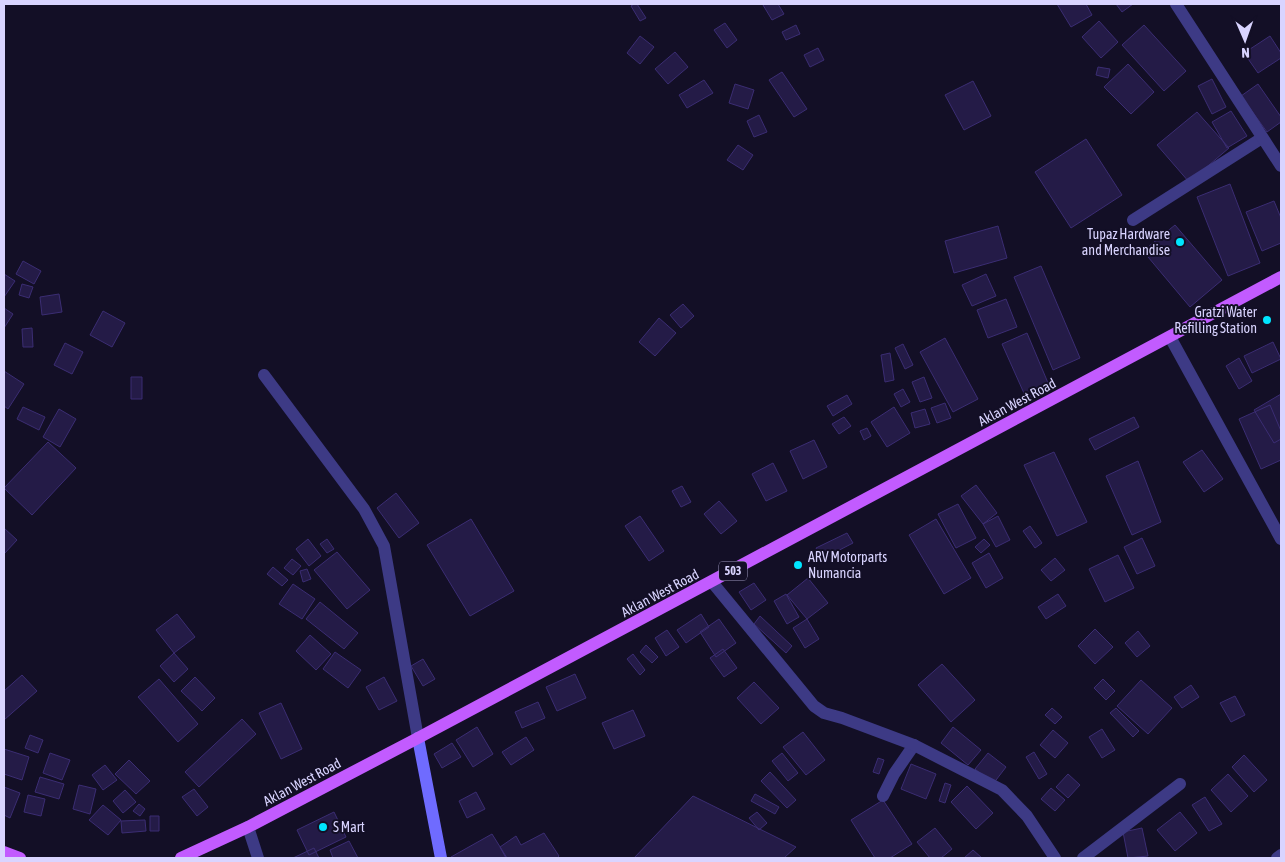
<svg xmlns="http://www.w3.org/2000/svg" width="1285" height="862" font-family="'Asap Condensed',sans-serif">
<rect width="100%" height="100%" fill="#130f26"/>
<path fill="#241b47" stroke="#3b2d73" d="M634 4H637L646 18 640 21 631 6Z
M766 4H778L784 14 772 20 763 5Z
M1057 4H1086L1092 15 1071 27Z
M1116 4H1133L1122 12Z
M1099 21 1118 42 1101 58 1082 37Z
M725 23 737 40 727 48 714 30Z
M796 25 800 34 786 40 782 32Z
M1144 25 1186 71 1164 91 1122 45Z
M640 36 654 47 640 64 627 53Z
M1270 36 1281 53V58L1258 73 1244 53Z
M818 48 824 60 810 67 804 55Z
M675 52 688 67 668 84 655 69Z
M1128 64 1154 92 1131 114 1104 87Z
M1098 67 1110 69 1108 78 1096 75Z
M782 72 807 109 794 117 769 80Z
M1212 79 1226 107 1212 114 1198 86Z
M704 80 713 93 687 108 679 95Z
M973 81 991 116 964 130 945 95Z
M735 84 754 90 748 109 729 103Z
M1258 84 1281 117V122L1267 132 1241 96Z
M1231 111 1247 136 1227 148 1212 122Z
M1197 112 1229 148 1189 182 1157 145Z
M759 115 767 132 754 137 747 121Z
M1086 139 1122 195 1071 228 1035 172Z
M738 145 753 155 743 170 727 160Z
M1230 184 1260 263 1228 276 1197 197Z
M1274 201 1281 218V243L1262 251 1246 212Z
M1175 225 1222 280 1190 307 1143 251Z
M998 226 1007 258 954 273 945 241Z
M23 261 41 271 34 284 16 274Z
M1041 266 1080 358 1053 370 1014 277Z
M4 274 15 281 4 297Z
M986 274 996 296 972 306 962 285Z
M22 284 33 287 29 298 19 295Z
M59 294 62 312 42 315 40 297Z
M1006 299 1017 327 988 338 977 310Z
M683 304 694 316 681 328 670 315Z
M4 308 13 314 4 328Z
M103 311 125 323 112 347 90 335Z
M659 318 676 333 655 356 639 342Z
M32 328 33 347H23L22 329Z
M1027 333 1051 390 1027 400 1002 344Z
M945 338 978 399 953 412 920 352Z
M1273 342 1281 359 1252 373 1244 356Z
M65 343 83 352 72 374 54 365Z
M903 344 913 365 905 369 895 348Z
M890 353 894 380 885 382 881 355Z
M1239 358 1252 381 1239 389 1226 366Z
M4 371 24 384 8 409 4 406Z
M131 377H142V399H131Z
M924 377 932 398 920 402 912 382Z
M903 389 910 402 901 407 894 394Z
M1281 394V439L1274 443 1254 410Z
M847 395 852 404 833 416 827 406Z
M945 403 951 418 937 423 931 408Z
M1270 405 1281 431V460L1261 469 1239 419Z
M23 407 45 417 39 430 17 419Z
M894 407 910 433 887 447 871 422Z
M59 409 76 419 60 447 43 437Z
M925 409 930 424 915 428 911 413Z
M844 417 851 426 839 434 832 424Z
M1134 417 1139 427 1095 450 1089 439Z
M867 428 871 436 864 440 860 431Z
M814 440 827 467 803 479 790 451Z
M48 442 76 468 32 515 4 488Z
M1202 450 1223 479 1204 492 1183 462Z
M1054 452 1087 522 1057 536 1024 465Z
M1138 461 1161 522 1132 535 1106 476Z
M773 463 787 491 766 501 752 474Z
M976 485 997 513 983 524 961 496Z
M682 486 691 502 681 507 672 491Z
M396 493 419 523 399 538 377 508Z
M719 501 737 521 721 534 704 514Z
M958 504 976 538 956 548 938 514Z
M640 516 664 551 649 561 625 526Z
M998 516 1010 540 996 547 983 524Z
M471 519 514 591 470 616 427 545Z
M936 519 971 578 944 594 909 535Z
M1030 526 1042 543 1035 548 1023 531Z
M4 528 17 540 4 554Z
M847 533 853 543 822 559 816 548Z
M1142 538 1155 566 1137 574 1124 547Z
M308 539 321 556 309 566 296 549Z
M327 539 334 549 327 553 320 544Z
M984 539 990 545 981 553 975 547Z
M337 552 370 590 347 609 314 570Z
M989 553 1003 578 986 588 972 563Z
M1118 555 1134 588 1105 602 1089 569Z
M1055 558 1065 570 1051 581 1041 570Z
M292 559 301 566 293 575 284 568Z
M273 567 288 580 282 586 267 574Z
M307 569 311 579 303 582 300 571Z
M808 578 828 603 807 619 787 595Z
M754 583 766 600 751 610 739 592Z
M293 584 315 599 302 619 279 604Z
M786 594 799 617 787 624 774 601Z
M1058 594 1066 606 1046 619 1038 607Z
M320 602 358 633 344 649 306 619Z
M177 614 195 637 174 653 156 630Z
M701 614 709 627 686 643 677 630Z
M760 616 792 646 786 653 754 624Z
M719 619 736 643 716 657 700 632Z
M807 619 819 639 805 648 793 628Z
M1095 629 1113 647 1095 664 1078 646Z
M667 630 679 647 666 656 655 638Z
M1138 631 1150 646 1137 657 1125 643Z
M310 635 331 654 316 670 296 651Z
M646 645 658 657 652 663 640 652Z
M723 649 737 668 724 677 710 658Z
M335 652 361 670 348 688 323 669Z
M174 653 188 669 174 682 160 666Z
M633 654 645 670 640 675 627 659Z
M423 659 435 679 423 686 411 666Z
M942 664 975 700 951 722 918 685Z
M575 674 586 698 557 711 546 687Z
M22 675 37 691 4 720V691Z
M195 677 215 698 202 711 181 691Z
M384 677 397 701 379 710 366 687Z
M159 679 198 724 178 742 138 697Z
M1103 679 1115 691 1106 700 1094 688Z
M1141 680 1172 708 1148 734 1117 706Z
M754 682 779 708 761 724 737 698Z
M1191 685 1199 697 1182 708 1174 697Z
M1235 696 1245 715 1231 722 1220 703Z
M538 702 545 718 522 728 515 712Z
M281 703 302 749 281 759 259 713Z
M1052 708 1062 717 1055 724 1045 715Z
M1116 708 1139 731 1133 737 1110 713Z
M633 710 645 736 614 749 602 723Z
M242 719 256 734 199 787 185 772Z
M477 727 493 754 473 767 456 740Z
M953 727 981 750 968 765 941 743Z
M1102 729 1115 750 1102 758 1089 737Z
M1053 730 1068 743 1055 758 1040 745Z
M803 732 825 760 806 775 783 747Z
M30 735 43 740 38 753 25 748Z
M526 737 534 750 511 765 502 752Z
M452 743 461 757 442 768 434 754Z
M4 749 29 757 22 780 4 774Z
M1034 752 1047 774 1039 779 1026 757Z
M50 753 70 760 62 780 43 773Z
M782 753 798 773 788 781 772 761Z
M988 753 1006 767 993 784 975 769Z
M1244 755 1267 780 1254 792 1232 767Z
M878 758 884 760 879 774 873 772Z
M129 760 150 781 136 794 115 774Z
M911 764 936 774 926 799 901 789Z
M105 765 117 780 103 790 92 775Z
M770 772 796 800 787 808 761 781Z
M1068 774 1080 785 1068 798 1056 787Z
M1228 774 1248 796 1231 812 1211 790Z
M40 777 64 784 59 799 35 792Z
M945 783 951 785 945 803 939 801Z
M79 785 96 789 90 814 73 809Z
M967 786 993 813 976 829 951 802Z
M4 787 20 793 10 818 4 815Z
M1051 788 1065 800 1055 811 1041 799Z
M194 789 208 807 197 816 182 797Z
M125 790 136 802 123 813 113 801Z
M476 792 485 809 467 818 459 801Z
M755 794 779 807 775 814 751 801Z
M28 795 45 799 41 816 24 812Z
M693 796 796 847 784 858H634Z
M1205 797 1222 824 1209 831 1192 805Z
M883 800 912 844 890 858H875L851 820Z
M139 804 145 809 140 816 133 811Z
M103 805 121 820 108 835 89 820Z
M334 812 346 837 309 855 297 830Z
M757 812 767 823 759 830 749 818Z
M1180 812 1197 833 1175 851 1157 830Z
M150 816H159V831H150Z
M145 820 146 831 122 833 121 821Z
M935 828 952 849 941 858H930L917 842Z
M1142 828 1148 856 1128 858 1123 832Z
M544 833 559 856 557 858H506L500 847 516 836 521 845Z
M492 834 507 858H451V857Z
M349 841 358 858H333L330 850Z
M314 848 319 858H293Z
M973 850 982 858H964Z"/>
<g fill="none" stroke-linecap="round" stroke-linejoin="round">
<path stroke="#3d3a85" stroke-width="12" d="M1133 220 1262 138
M883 796 894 774 914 745
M248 827 258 858"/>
<path stroke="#3d3a85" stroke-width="12" d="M1176 4 1281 166
M1170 337 1281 539
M264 375 364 509 384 546 418 738
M712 582 814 706 824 713 842 718 914 745 1002 790 1027 816 1055 858
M1083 858 1180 784
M1277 858 1281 855"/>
<path stroke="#6f6bff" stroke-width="12" d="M418 738 441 858"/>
<path stroke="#c25bff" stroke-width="12" d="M4 852 20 858
M181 858 248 827 418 738 1281 277"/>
</g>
<g fill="#00e5ff" stroke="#130f26" stroke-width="2">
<circle cx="1180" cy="242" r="5"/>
<circle cx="1267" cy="320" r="5"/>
<circle cx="798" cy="565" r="5"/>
<circle cx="323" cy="827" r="5"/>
</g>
<g text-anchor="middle" stroke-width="4" stroke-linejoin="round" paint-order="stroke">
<rect fill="#130f26" stroke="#9e99be" stroke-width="1" x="719" y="561.5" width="28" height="19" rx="4"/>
<g font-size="12" font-weight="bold" fill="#d9d4ff">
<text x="733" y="575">503</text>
</g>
<g font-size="14" fill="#d9d4ff" stroke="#130f26" text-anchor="end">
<text x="1170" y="239">Tupaz Hardware<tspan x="1170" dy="16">and Merchandise</tspan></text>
<text x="1257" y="317">Gratzi Water<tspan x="1257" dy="16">Refilling Station</tspan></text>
<text x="808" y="562" text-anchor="start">ARV Motorparts<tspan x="808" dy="16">Numancia</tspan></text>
<text x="333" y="832" text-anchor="start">S Mart</text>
</g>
<g font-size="14" fill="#d9d4ff" stroke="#130f26">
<text transform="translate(1017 402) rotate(-28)" y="5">Aklan West Road</text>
<text transform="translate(660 593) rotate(-28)" y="5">Aklan West Road</text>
<text transform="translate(302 782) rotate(-28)" y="5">Aklan West Road</text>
</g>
</g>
<rect width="1285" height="862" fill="none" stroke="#d9d4ff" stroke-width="10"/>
<g transform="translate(1245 40) rotate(178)" stroke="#130f26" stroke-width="4" paint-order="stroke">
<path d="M0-4L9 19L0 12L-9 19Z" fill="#d9d4ff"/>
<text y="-8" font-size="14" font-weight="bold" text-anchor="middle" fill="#d9d4ff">N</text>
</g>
</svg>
